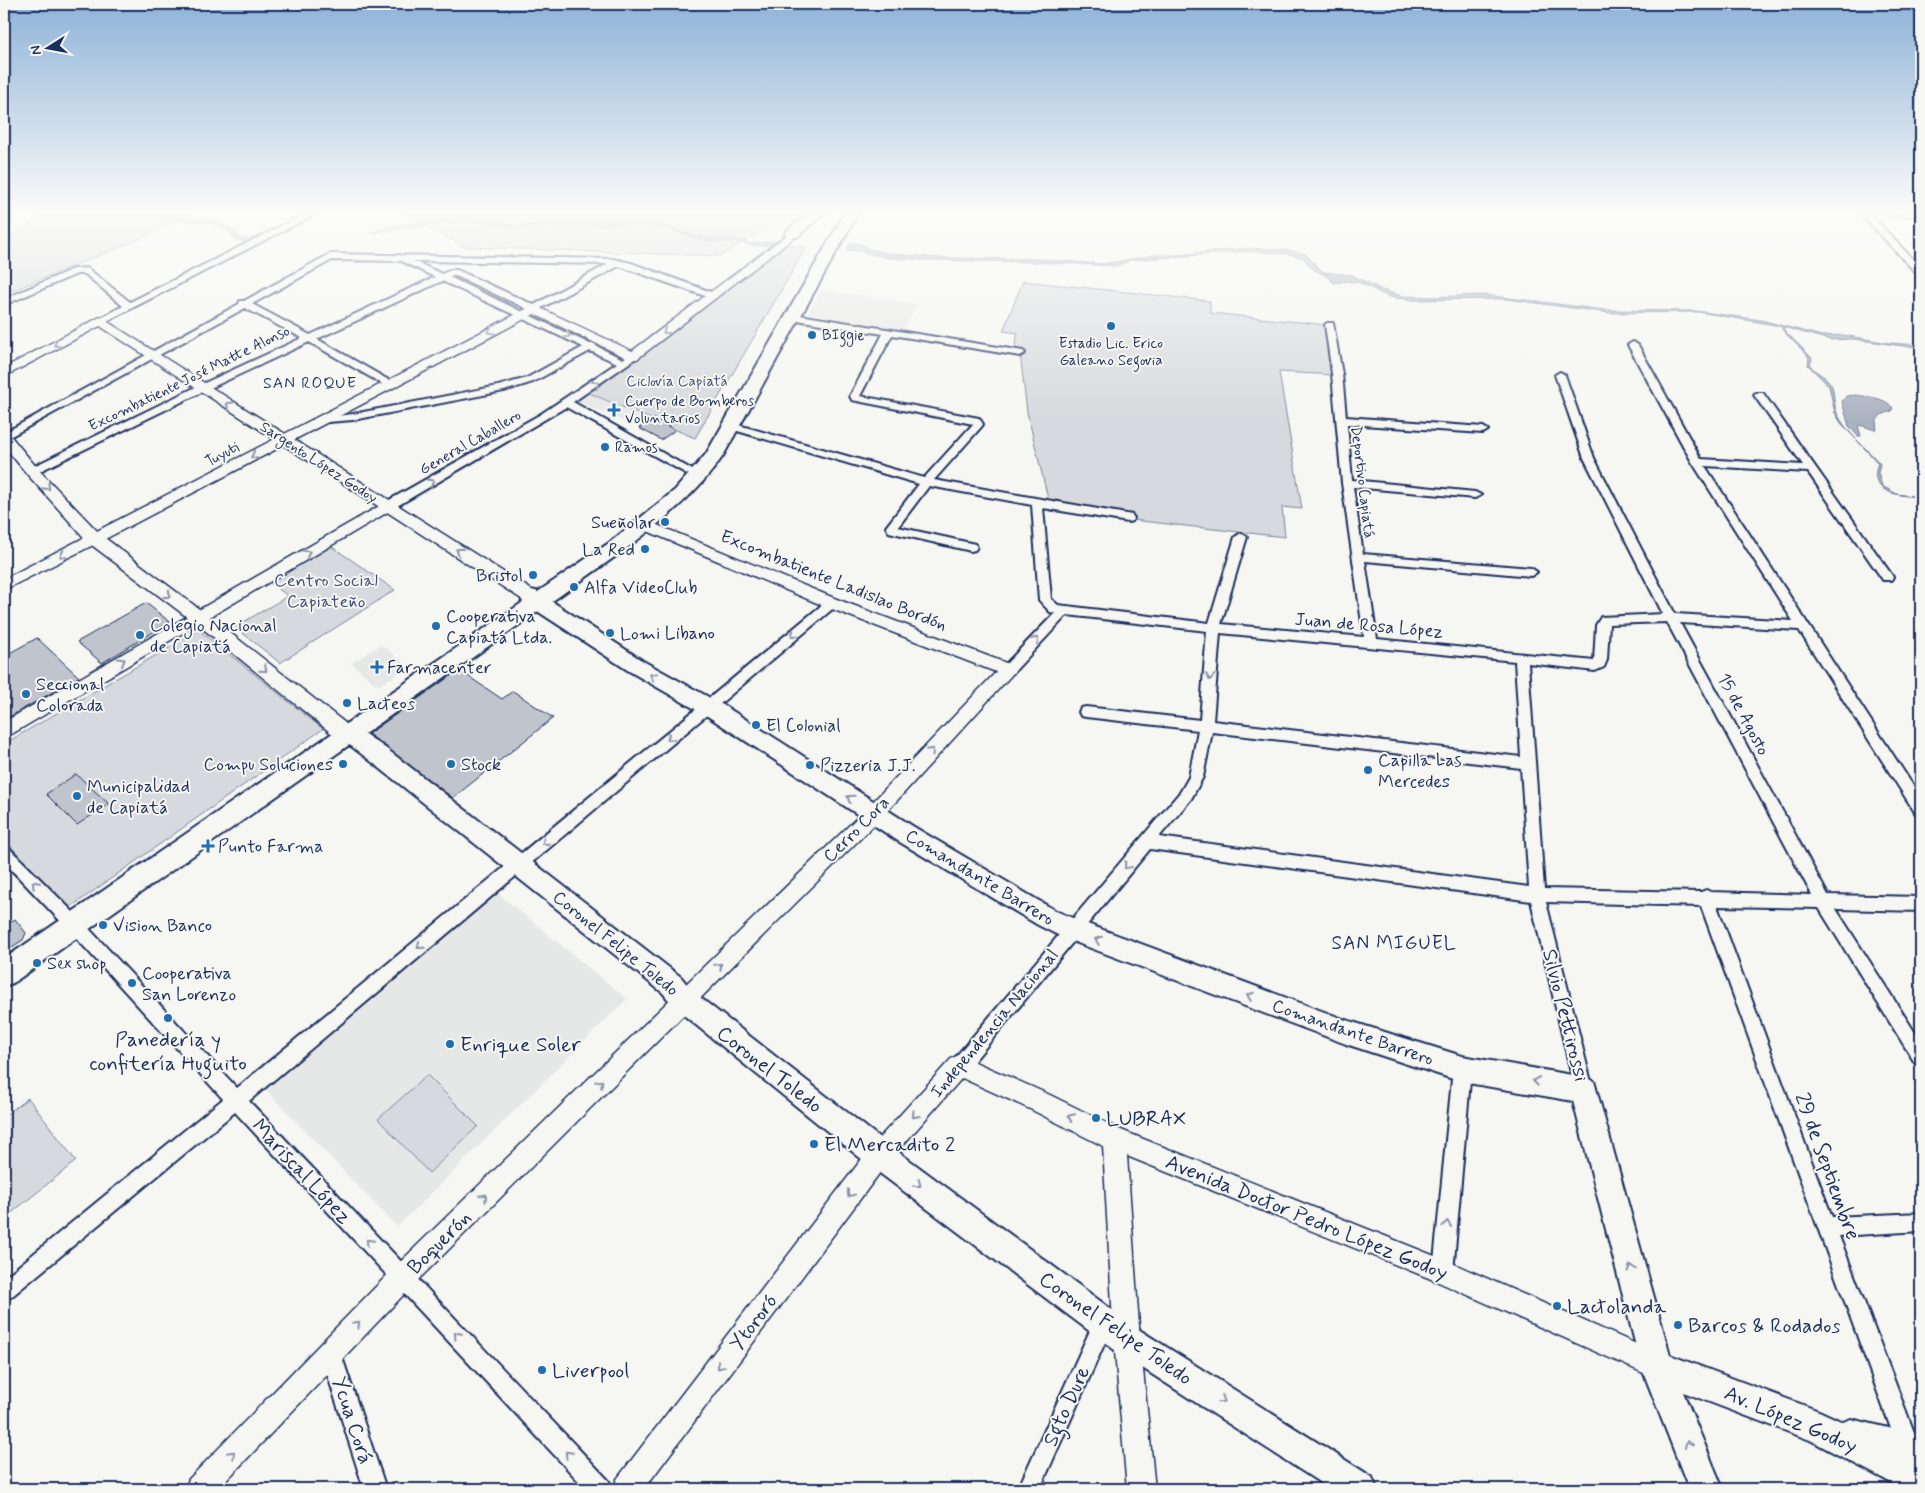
<svg xmlns="http://www.w3.org/2000/svg" width="1925" height="1493" font-family="Mynerve,sans-serif">
<rect width="100%" height="100%" fill="#f6f6f2"/>
<filter id="ink" filterUnits="userSpaceOnUse"><feTurbulence type="fractalNoise" baseFrequency=".02" numOctaves="2"/><feDisplacementMap in="SourceGraphic" scale="10" xChannelSelector="R" yChannelSelector="G"/><feConvolveMatrix kernelMatrix="1 2 1 2 8 2 1 2 1" color-interpolation-filters="sRGB"/></filter>
<g filter="url(#ink)">
<path fill="#e6e7e7" d="M821 290 917 304 904 330 808 313Z
M587 392 654 419 640 428 575 401Z
M381 645 409 667 378 686 351 663Z
M496 892 627 999 397 1227 265 1089Z"/>
<path fill="#d6d9dd" stroke="#78849e" d="M35 213H190L139 239 4 294V239L43 217Z
M804 213 799 221 777 218 766 228 720 256 465 247 405 214Z
M783 243 806 248 695 438 587 392Z
M1023 281 1210 301V313L1328 325 1336 375 1279 372 1302 509 1282 507 1285 537 1051 511 1027 412 1020 353 1015 345 1018 333 1003 331Z
M331 546 395 590 280 663 235 627 288 596 269 582Z
M199 630 323 729 68 909 4 839V744Z
M427 1075 478 1126 429 1173 378 1119Z
M28 1098 76 1161 4 1219V1116Z"/>
<path fill="#abb2c0" stroke="#717e99" d="M163 213 174 217 213 220 235 231 239 238 255 241 251 243 236 240 228 230 210 223 164 218 156 217 153 214Z
M468 217 487 219 515 226 592 221 657 224C672 226 687 235 701 237 718 239 737 234 750 244L774 241 770 245 753 246 741 242 705 241 664 228 636 225H589L521 229 477 222H447L369 233 388 227Z
M851 242 861 244 869 249 893 254 940 258 1037 259 1103 264 1155 255H1176L1249 248 1288 250 1305 254 1323 272 1352 275 1382 290 1403 296 1430 297 1486 295 1605 310 1697 311 1761 320 1822 336 1843 335 1889 343 1921 345 1910 347 1853 339 1830 340 1783 327 1784 330 1812 358 1810 365C1815 373 1825 375 1830 383 1835 388 1833 404 1837 413 1846 433 1866 447 1880 464L1878 473 1882 486 1897 494 1921 497C1901 496 1866 494 1878 463L1841 423 1835 413 1829 386 1808 365 1809 358 1807 355 1783 331 1782 327 1775 325 1699 312 1609 313 1506 299 1413 300 1389 297 1361 283 1348 281 1334 283 1328 277 1313 269 1303 258 1289 254 1251 251 1131 260 1115 266 1035 262 927 260 890 258 854 250H847Z
M1856 395C1868 397 1885 397 1893 408L1892 411 1881 415 1876 421 1877 429C1870 431 1865 424 1858 426L1861 436H1858L1849 426 1842 402 1846 396Z"/>
<path fill="#c0c4cd" stroke="#1b2f5e" d="M654 419 675 430 661 440 639 428Z
M146 603 170 622 102 663 77 642Z
M37 638 79 677 9 717 4 711V656Z
M459 670 502 699 513 691 553 718 453 798 368 734Z
M76 774 109 804 77 825 46 794Z
M15 919 26 933 23 940 4 952V926Z"/>
<g fill="none" stroke-linecap="round" stroke-linejoin="round">
<g stroke="#1b2f5e" stroke-width="4">
<path id="minor" d="M307 213H318L103 323H97L95 321 123 306 85 274H77L4 305V299L73 269 87 268 130 302Z
M1860 213H1869L1921 268V276L1918 275Z
M1921 213V216H1891L1887 214Z
M330 254 613 259 631 263 714 293V297H708L619 266 534 312 454 275 449 277 590 344H595L596 346 623 359 630 354H636V358L573 402 696 472 695 474H687L566 407 392 509H384L382 506 384 503 541 414 617 363 590 351 533 382 504 391 353 420 316 423 315 421 320 418 353 414 498 386 527 378 583 347 442 281 317 339 392 382V386H386L309 342 206 390 36 473H28L27 471 28 469 198 386 302 338 245 308 4 440V433L239 304 240 301H244ZM332 260 401 261 435 277 310 335 252 304ZM414 261 608 264 534 305 457 270H451L442 274Z
M793 314 1023 351 1025 353 1020 356 892 335 860 396 979 418 983 424 982 426 934 480 1132 515 1134 518 1132 521 1128 522 1043 508 1051 599 1058 605 1209 623 1235 537 1241 533 1247 537 1221 624 1364 637 1342 483 1332 374 1325 325 1327 323H1333L1342 374 1346 417 1483 427 1488 430 1483 433 1347 424 1352 480 1475 492 1481 495 1475 498 1353 487 1363 554 1531 568 1537 572 1531 576 1365 561 1377 639 1594 661 1596 625 1601 617 1663 614 1584 458 1555 375 1560 372 1565 375 1594 458 1675 614 1793 621 1692 462 1628 345 1633 342 1638 345 1701 459 1803 465 1754 395 1755 393H1763L1891 574 1893 577 1891 580H1883L1808 472 1705 466 1921 798V816L1916 814 1799 630 1680 623 1828 895 1921 897V911L1836 909 1921 1042V1065L1915 1063 1819 908 1717 906 1832 1217 1921 1213V1231L1839 1236 1920 1448 1917 1456 1909 1459 1901 1456 1898 1448 1701 906 1546 902 1593 1090 1590 1096 1584 1099 1578 1096 1575 1090 1531 901 1150 849 965 1072 959 1074 953 1072 950 1066 953 1060 1181 791 1189 777 1198 730 1086 717 1081 716 1079 712 1081 708 1086 707 1200 720 1207 631 1067 615 1013 673H1003L1002 670 1003 667 1055 613 1050 612 1039 600 1032 505 929 486 898 527 975 544 977 547 975 550 971 551 893 533 889 532 886 527 919 484 727 428 726 426 727 424H735L924 478 973 424 852 400 850 396 883 334 790 319V315ZM1667 622 1812 895 1711 892 1706 890 1701 892 1544 889 1528 663 1595 671 1604 667 1607 660 1609 624ZM1220 633 1515 661 1521 757 1213 721ZM1212 732 1521 768 1529 887 1159 837 1191 799 1203 777Z
M832 599 838 603 836 606 249 1101 609 1481 612 1489H586L235 1112 11 1297 4 1300V1278L223 1099 69 930 4 862V846L9 848 81 920 237 1088 828 600Z
M1462 1061 1468 1063 1471 1069 1453 1272 1450 1279 1443 1282 1436 1279 1433 1272 1453 1069 1456 1063Z
M1104 1312 1111 1315 1114 1322 1040 1489H1018L1097 1315Z
M330 1341 337 1344 340 1351 386 1489H364L320 1351 323 1344Z"/>
</g>
<g stroke="#1b2f5e" stroke-width="3">
<path id="tertiary" d="M792 231 797 234 796 236 637 359H629L534 314 109 537 4 590V579L530 307H538L632 351Z
M388 501 393 503 395 506 393 509 10 735 4 737V722Z
M645 520 834 598 1014 666 1016 670 881 818 412 1286 218 1489H185L189 1479 394 1268 867 808 996 672 824 606 640 528 638 525 640 522Z
M959 1055 1048 1094 1121 1130 1452 1263 1666 1357 1670 1366 1666 1375 1657 1379 1436 1281 1127 1156 1140 1340 1155 1489H1127L1114 1340 1103 1146 1032 1110 962 1078 887 1163 644 1489H613L617 1479 871 1147 951 1059Z"/>
</g>
<g stroke="#1b2f5e" stroke-width="3">
<path id="secondary" d="M100 317 535 592 537 596 535 600 529 602 523 600 100 326 4 377V368Z
M4 433 9 434 37 468 101 535 219 624 345 723 347 728 345 733 338 735 331 733 207 632 89 543 27 474 4 446Z"/>
</g>
<g stroke="#1b2f5e" stroke-width="4">
<path id="primary" d="M529 590 536 591 643 661 723 705 914 827 1056 911 1082 922 1346 1020 1462 1056 1584 1077 1594 1081 1670 1355 1819 1411 1843 1422 1851 1419 1910 1433 1921 1437V1489H1903L1810 1440 1683 1392 1723 1489H1689L1641 1366 1573 1101 1462 1082 1346 1044 1064 938 1038 925 898 841 709 717 629 671 522 601 520 596 522 591Z
M347 728 365 734 388 750 681 977 693 992 889 1145 1138 1329 1372 1477 1377 1489H1330L1116 1351 869 1165 675 1008 663 993 372 762 351 746 340 742 336 736 340 730Z"/>
</g>
<g stroke="#1b2f5e" stroke-width="4">
<path id="trunk" d="M809 213H824L797 237H787L785 234 787 231Z
M845 213H858L723 456C696 495 660 523 623 551L13 983 4 986V959L609 543 675 490 706 454Z"/>
</g>
<use href="#minor" fill="#f6f6f2" fill-rule="evenodd"/>
<use href="#tertiary" fill="#f6f6f2" fill-rule="evenodd"/>
<use href="#secondary" fill="#f6f6f2" fill-rule="evenodd"/>
<use href="#primary" fill="#f6f6f2" fill-rule="evenodd"/>
<use href="#trunk" fill="#f6f6f2" fill-rule="evenodd"/>
</g>
<defs><path id="oneway-chevron" d="M-2-3.5L2.5 0L-2 3.5" fill="none" stroke-width="1.6" stroke-linecap="round" stroke-linejoin="round" transform="scale(1.25)"/></defs>
<g stroke="#8892a8">
<use href="#oneway-chevron" transform="translate(491 331) rotate(152)"/>
<use href="#oneway-chevron" transform="translate(666 331) rotate(142)"/>
<use href="#oneway-chevron" transform="translate(567 335) rotate(25)"/>
<use href="#oneway-chevron" transform="translate(57 344) rotate(152)"/>
<use href="#oneway-chevron" transform="translate(596 384) rotate(-35)"/>
<use href="#oneway-chevron" transform="translate(229 405) rotate(-148)"/>
<use href="#oneway-chevron" transform="translate(254 456) rotate(152)"/>
<use href="#oneway-chevron" transform="translate(431 482) rotate(-30)"/>
<use href="#oneway-chevron" transform="translate(47 487) rotate(47)"/>
<use href="#oneway-chevron" transform="translate(459 551) rotate(-147)"/>
<use href="#oneway-chevron" transform="translate(307 553) rotate(-30)"/>
<use href="#oneway-chevron" transform="translate(63 555) rotate(153)"/>
<use href="#oneway-chevron" transform="translate(168 595) rotate(37)"/>
<use href="#oneway-chevron" transform="translate(794 634) rotate(140)"/>
<use href="#oneway-chevron" transform="translate(1036 640) rotate(-46)"/>
<use href="#oneway-chevron" transform="translate(122 661) rotate(-30)"/>
<use href="#oneway-chevron" transform="translate(264 669) rotate(39)"/>
<use href="#oneway-chevron" transform="translate(653 676) rotate(-151)"/>
<use href="#oneway-chevron" transform="translate(1210 677) rotate(95)"/>
<use href="#oneway-chevron" transform="translate(670 738) rotate(140)"/>
<use href="#oneway-chevron" transform="translate(931 751) rotate(-47)"/>
<use href="#oneway-chevron" transform="translate(850 798) rotate(-147)"/>
<use href="#oneway-chevron" transform="translate(545 842) rotate(140)"/>
<use href="#oneway-chevron" transform="translate(1127 866) rotate(130)"/>
<use href="#oneway-chevron" transform="translate(35 884) rotate(-134)"/>
<use href="#oneway-chevron" transform="translate(1098 940) rotate(-160)"/>
<use href="#oneway-chevron" transform="translate(420 946) rotate(140)"/>
<use href="#oneway-chevron" transform="translate(719 966) rotate(-45)"/>
<use href="#oneway-chevron" transform="translate(1250 996) rotate(-160)"/>
<use href="#oneway-chevron" transform="translate(1536 1081) rotate(-170)"/>
<use href="#oneway-chevron" transform="translate(600 1083) rotate(-45)"/>
<use href="#oneway-chevron" transform="translate(915 1115) rotate(132)"/>
<use href="#oneway-chevron" transform="translate(1071 1117) rotate(-154)"/>
<use href="#oneway-chevron" transform="translate(918 1184) rotate(37)"/>
<use href="#oneway-chevron" transform="translate(850 1194) rotate(127)"/>
<use href="#oneway-chevron" transform="translate(484 1197) rotate(-45)"/>
<use href="#oneway-chevron" transform="translate(1447 1224) rotate(-85)"/>
<use href="#oneway-chevron" transform="translate(369 1242) rotate(-133)"/>
<use href="#oneway-chevron" transform="translate(1631 1268) rotate(-105)"/>
<use href="#oneway-chevron" transform="translate(357 1324) rotate(-45)"/>
<use href="#oneway-chevron" transform="translate(457 1335) rotate(-133)"/>
<use href="#oneway-chevron" transform="translate(720 1366) rotate(127)"/>
<use href="#oneway-chevron" transform="translate(1222 1400) rotate(33)"/>
<use href="#oneway-chevron" transform="translate(1688 1444) rotate(-112)"/>
<use href="#oneway-chevron" transform="translate(232 1454) rotate(-46)"/>
<use href="#oneway-chevron" transform="translate(568 1454) rotate(-133)"/>
</g>
</g>
<linearGradient id="sky" x2="0" y2="1"><stop stop-color="#8fb3d8"/><stop offset="0.5" stop-color="#fbfbf9"/><stop offset="1" stop-color="#fbfbf9" stop-opacity="0"/></linearGradient>
<rect width="1925" height="423" fill="url(#sky)"/>
<g fill="#1f6fb2" stroke="#f6f6f2" stroke-width="2">
<circle cx="1111" cy="326" r="5"/>
<circle cx="812" cy="335" r="5"/>
<path d="M611.5 402.5h5v5h5v5h-5v5h-5v-5h-5v-5h5z"/>
<circle cx="605" cy="447" r="5"/>
<circle cx="665" cy="522" r="5"/>
<circle cx="645" cy="549" r="5"/>
<circle cx="533" cy="575" r="5"/>
<circle cx="574" cy="587" r="5"/>
<circle cx="436" cy="626" r="5"/>
<circle cx="610" cy="633" r="5"/>
<circle cx="140" cy="635" r="5"/>
<path d="M374.5 659.5h5v5h5v5h-5v5h-5v-5h-5v-5h5z"/>
<circle cx="26" cy="694" r="5"/>
<circle cx="347" cy="703" r="5"/>
<circle cx="756" cy="725" r="5"/>
<circle cx="343" cy="764" r="5"/>
<circle cx="451" cy="764" r="5"/>
<circle cx="810" cy="765" r="5"/>
<circle cx="1368" cy="770" r="5"/>
<circle cx="77" cy="796" r="5"/>
<path d="M205.5 838.5h5v5h5v5h-5v5h-5v-5h-5v-5h5z"/>
<circle cx="103" cy="925" r="5"/>
<circle cx="37" cy="963" r="5"/>
<circle cx="132" cy="983" r="5"/>
<circle cx="168" cy="1018" r="5"/>
<circle cx="450" cy="1044" r="5"/>
<circle cx="1096" cy="1118" r="5"/>
<circle cx="814" cy="1144" r="5"/>
<circle cx="1557" cy="1306" r="5"/>
<circle cx="1678" cy="1325" r="5"/>
<circle cx="542" cy="1370" r="5"/>
</g>
<g text-anchor="middle" stroke-width="4" stroke-linejoin="round" paint-order="stroke">
<g font-size="15" fill="#1b2f5e" stroke="#f6f6f2" text-anchor="start">
<text x="822" y="340">BIggie</text>
<text x="1111" y="348" text-anchor="middle">Estadio Lic. Erico<tspan x="1111" dy="17">Galeano Segovia</tspan></text>
<text x="625" y="406">Cuerpo de Bomberos<tspan x="625" dy="17">Voluntarios</tspan></text>
<text x="615" y="452">Ramos</text>
</g>
<g font-size="15" fill="#1b2f5e" stroke="#f6f6f2">
<text transform="translate(189 378) rotate(-26)" y="5">Excombatiente José Matte Alonso</text>
<text transform="translate(470 442) rotate(-30)" y="5">General Caballero</text>
<text transform="translate(222 454) rotate(-28)" y="5">Tuyuti</text>
<text transform="translate(319 462) rotate(33)" y="5">Sargento López Godoy</text>
<text transform="translate(1363 482) rotate(83)" y="5">Deportivo Capiatá</text>
</g>
<g font-size="15" fill="#405177" stroke="#f6f6f2">
<text x="677" y="386">Ciclovía Capiatá</text>
</g>
<g font-size="16" letter-spacing="1" fill="#1b2f5e" stroke="#f6f6f2">
<text x="310" y="388">SAN ROQUE</text>
</g>
<g font-size="18" fill="#1b2f5e" stroke="#f6f6f2" text-anchor="start">
<text x="655" y="528" text-anchor="end">Sueñolar</text>
<text x="635" y="555" text-anchor="end">La Red</text>
<text x="523" y="581" text-anchor="end">Bristol</text>
<text x="584" y="593">Alfa VideoClub</text>
<text x="446" y="622">Cooperativa<tspan x="446" dy="21">Capiatá Ltda.</tspan></text>
<text x="150" y="631">Colegio Nacional<tspan x="150" dy="21">de Capiatá</tspan></text>
<text x="620" y="639">Lomi Libano</text>
<text x="387" y="673">Farmacenter</text>
<text x="36" y="690">Seccional<tspan x="36" dy="21">Colorada</tspan></text>
<text x="357" y="709">Lacteos</text>
<text x="766" y="731">El Colonial</text>
<text x="1378" y="766">Capilla Las<tspan x="1378" dy="21">Mercedes</tspan></text>
<text x="333" y="770" text-anchor="end">Compu Soluciones</text>
<text x="461" y="770">Stock</text>
<text x="820" y="771">Pizzeria J.J.</text>
<text x="87" y="792">Municipalidad<tspan x="87" dy="21">de Capiatá</tspan></text>
<text x="218" y="852">Punto Farma</text>
<text x="113" y="931">Vision Banco</text>
<text x="47" y="969">Sex shop</text>
<text x="142" y="979">Cooperativa<tspan x="142" dy="21">San Lorenzo</tspan></text>
</g>
<g font-size="18" fill="#405177" stroke="#f6f6f2">
<text x="326" y="586">Centro Social<tspan x="326" dy="21">Capiateño</tspan></text>
</g>
<g font-size="18" fill="#1b2f5e" stroke="#f6f6f2">
<text transform="translate(834 580) rotate(22)" y="6">Excombatiente Ladislao Bordón</text>
<text transform="translate(1369 625) rotate(5)" y="6">Juan de Rosa López</text>
<text transform="translate(1744 714) rotate(62)" y="6">15 de Agosto</text>
<text transform="translate(856 829) rotate(-45)" y="6">Cerro Cora</text>
<text transform="translate(980 877) rotate(31)" y="6">Comandante Barrero</text>
<text transform="translate(616 943) rotate(39)" y="6">Coronel Felipe Toledo</text>
<text transform="translate(994 1023) rotate(-50)" y="6">Independencia Nacional</text>
<text transform="translate(1353 1032) rotate(19)" y="6">Comandante Barrero</text>
</g>
<g font-size="19" letter-spacing="1" fill="#1b2f5e" stroke="#f6f6f2">
<text x="1394" y="949">SAN MIGUEL</text>
</g>
<g font-size="21" fill="#1b2f5e" stroke="#f6f6f2">
<text transform="translate(1566 1015) rotate(76)" y="7">Silvio Pettirossi</text>
<text transform="translate(770 1069) rotate(38)" y="7">Coronel Toledo</text>
<text transform="translate(1828 1166) rotate(70)" y="7">29 de Septiembre</text>
<text transform="translate(302 1171) rotate(47)" y="7">Mariscal López</text>
<text transform="translate(1307 1217) rotate(22)" y="7">Avenida Doctor Pedro López Godoy</text>
<text transform="translate(439 1242) rotate(-45)" y="7">Boquerón</text>
<text transform="translate(753 1322) rotate(-53)" y="7">Ytororó</text>
<text transform="translate(1116 1328) rotate(35)" y="7">Coronel Felipe Toledo</text>
<text transform="translate(1066 1406) rotate(-66)" y="7">Sgto Dure</text>
<text transform="translate(1791 1419) rotate(23)" y="7">Av. López Godoy</text>
<text transform="translate(353 1420) rotate(72)" y="7">Ycua Corá</text>
</g>
<g font-size="21" fill="#1b2f5e" stroke="#f6f6f2" text-anchor="start">
<text x="168" y="1046" text-anchor="middle">Panedería y<tspan x="168" dy="24">confitería Huguito</tspan></text>
<text x="460" y="1051">Enrique Soler</text>
<text x="1106" y="1125">LUBRAX</text>
<text x="824" y="1151">El Mercadito 2</text>
<text x="1567" y="1313">Lactolanda</text>
<text x="1688" y="1332">Barcos &amp; Rodados</text>
<text x="552" y="1377">Liverpool</text>
</g>
</g>
<rect width="1925" height="1493" fill="none" stroke="#f6f6f2" stroke-width="20"/>
<rect x="10" y="10" width="1905" height="1473" fill="none" stroke="#1b2f5e" stroke-width="2" filter="url(#ink)"/>
<g transform="translate(48 48) rotate(259)" stroke="#f6f6f2" stroke-width="4" paint-order="stroke">
<path d="M0-4L9 19L0 12L-9 19Z" fill="#1b2f5e"/>
<text y="-8" font-size="14" font-weight="bold" text-anchor="middle" fill="#1b2f5e">N</text>
</g>
</svg>
